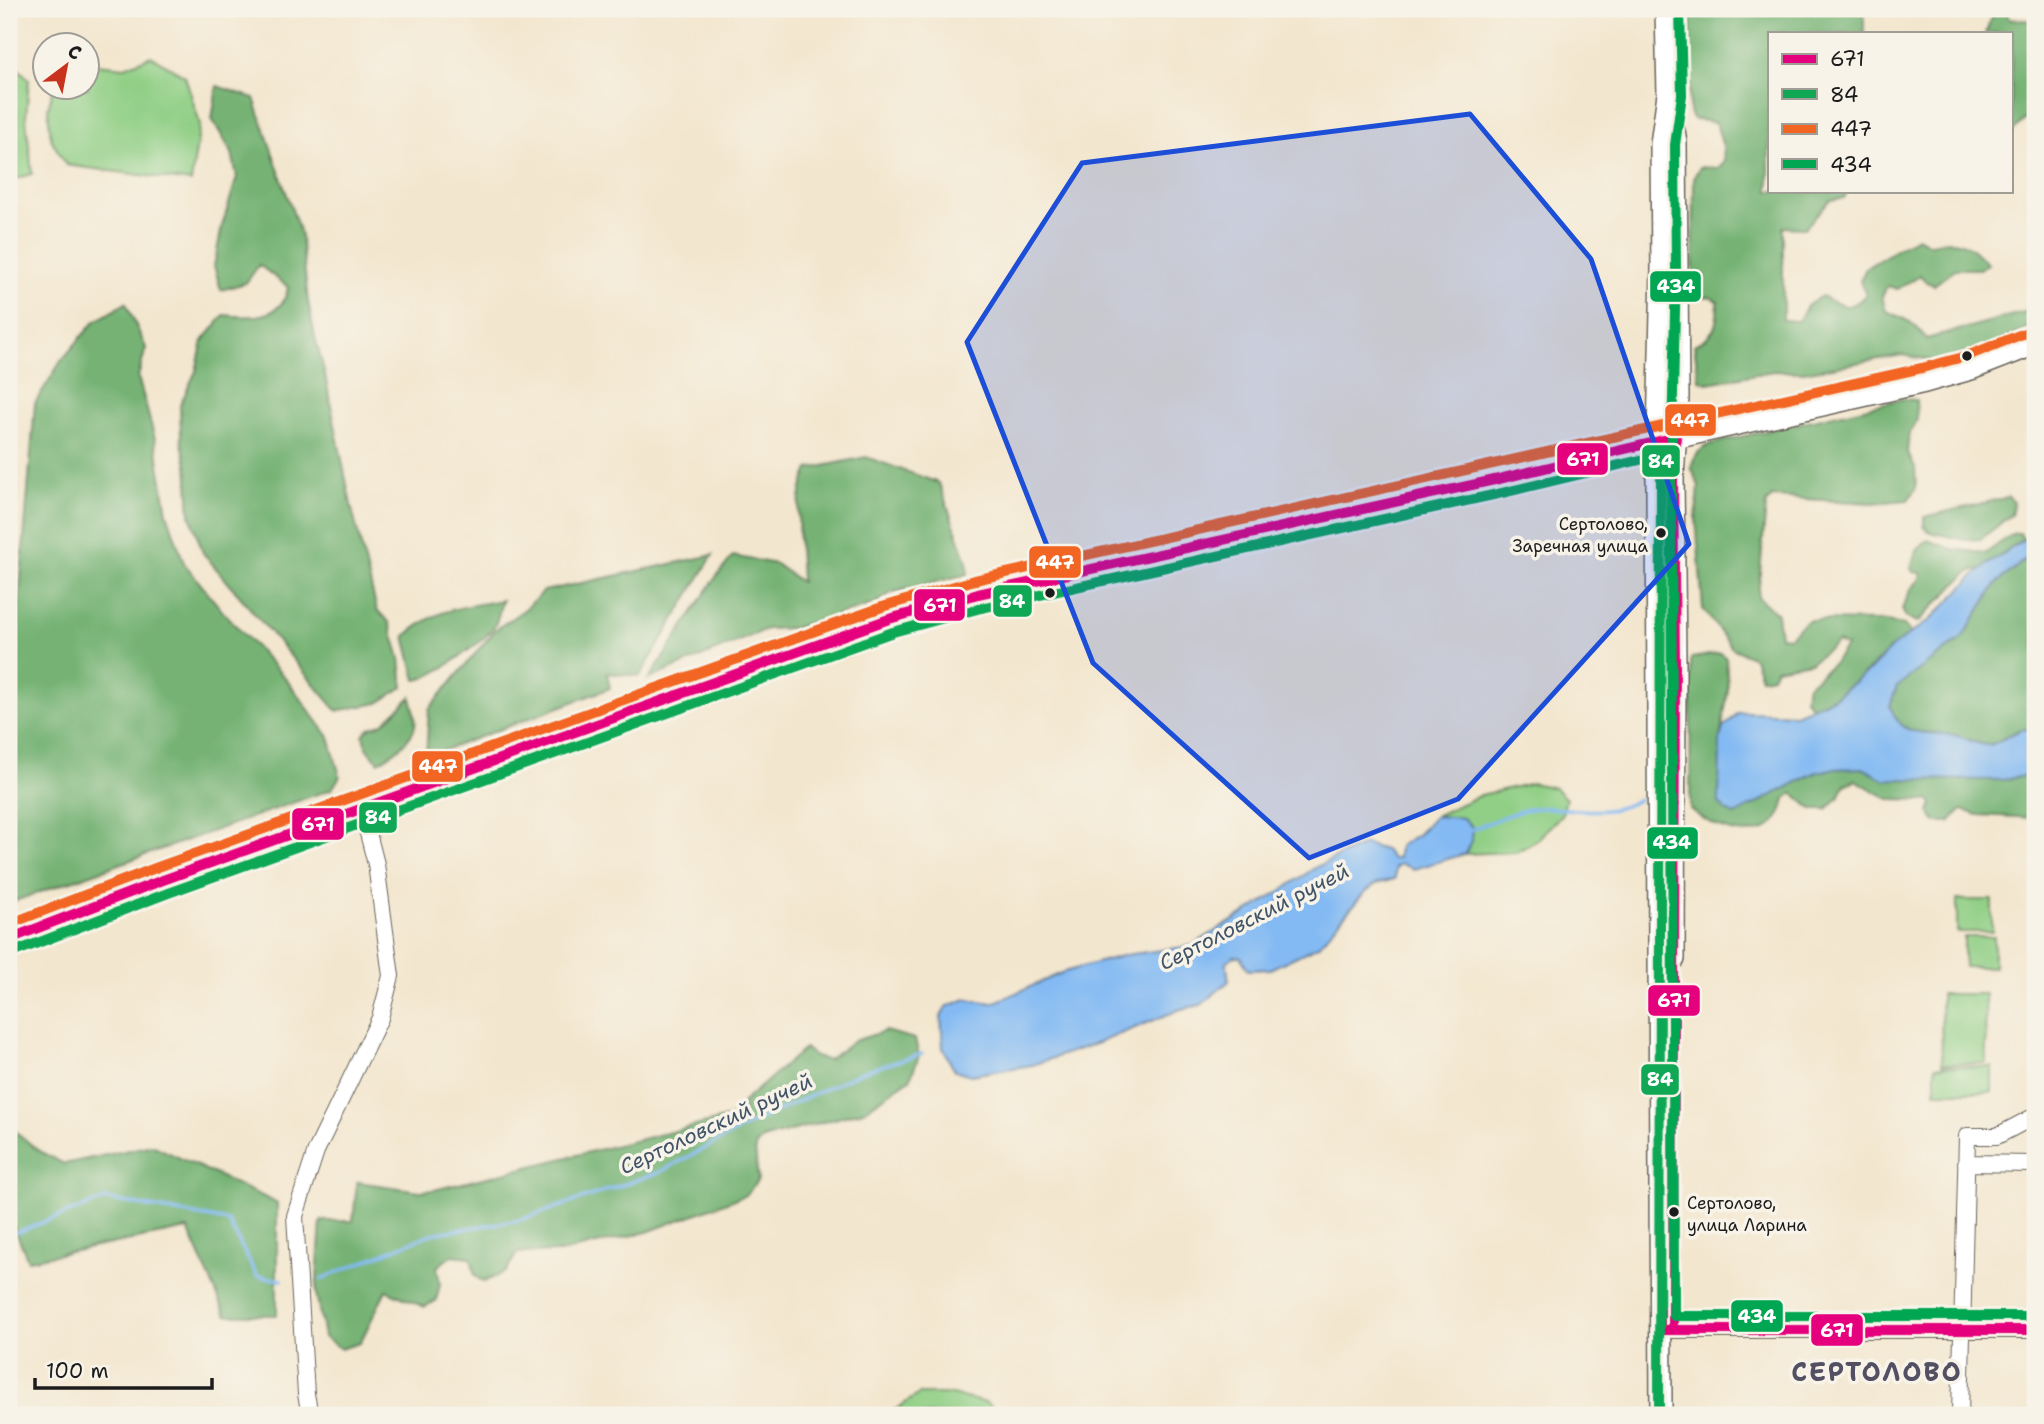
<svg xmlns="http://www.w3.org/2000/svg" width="2044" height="1424" font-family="'Shantell Sans',sans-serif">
<rect width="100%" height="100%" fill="#f7f3e8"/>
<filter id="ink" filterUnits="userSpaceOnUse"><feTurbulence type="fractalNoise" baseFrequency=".0143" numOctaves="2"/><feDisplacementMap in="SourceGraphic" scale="14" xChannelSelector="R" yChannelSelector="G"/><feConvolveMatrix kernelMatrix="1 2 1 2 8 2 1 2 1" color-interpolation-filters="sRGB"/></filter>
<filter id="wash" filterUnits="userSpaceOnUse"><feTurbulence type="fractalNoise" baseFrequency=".00686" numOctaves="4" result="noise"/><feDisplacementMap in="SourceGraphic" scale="28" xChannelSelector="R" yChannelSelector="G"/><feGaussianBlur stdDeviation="1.57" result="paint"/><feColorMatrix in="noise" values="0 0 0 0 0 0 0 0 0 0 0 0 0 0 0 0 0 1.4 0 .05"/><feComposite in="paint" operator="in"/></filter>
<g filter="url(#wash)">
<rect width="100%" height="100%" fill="#f3e6ce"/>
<path fill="#91cf86" stroke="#567651" stroke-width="2" d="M151 56 185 76 200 124 191 182 66 165 51 139 48 109 53 88H88V63L125 67Z
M16 67 29 79 26 117 32 174 9 181V69Z
M1532 783 1555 788 1566 799 1562 814 1536 841 1516 852 1465 854 1471 841 1463 818 1435 816 1481 795Z
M1957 900H1992V932H1957Z
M1964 937H1994V967H1964Z
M1941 994H1985L1986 1063 1942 1064Z
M1935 1066 1992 1067V1092H1935Z
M919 1394H947L987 1403 1001 1415H887Z"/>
<path fill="#74b273" stroke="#486748" stroke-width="2" d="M1691 9H1864V33H1769V191H1848L1844 198 1830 200 1805 228 1783 227V320L1798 321 1807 306 1822 296C1842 306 1850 313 1866 294L1860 281 1866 268 1917 237 1930 244C1961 236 1966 243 1988 264L1979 269H1955L1934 285 1926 282 1920 275 1898 289 1887 286 1882 297 1886 311C1904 318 1916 323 1926 339L2035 309V325L1998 342 1940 362 1903 355 1803 372 1773 371 1708 383 1699 380 1694 345C1716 334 1717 327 1718 302L1710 297H1696L1693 291 1694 177 1700 167 1718 168 1724 162 1723 147 1716 123 1694 119 1689 113Z
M1994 9H2008V19L2035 21V109L2011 133V33H1986Z
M217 86 254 98 301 236 308 301 315 337 324 370 351 505 377 610 389 622 400 658 403 687 378 703 337 711 203 553 190 514 187 464 181 439 180 405 196 371 203 341 224 315C250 318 283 320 288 287L259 265 246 283 221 290 214 266 222 226 237 177 232 153 212 119Z
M126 303 146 348 138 377 155 439 167 513 184 563 224 613 286 679 329 737 340 776 332 789 9 903V726L35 403 61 361 94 322Z
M1902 399 1916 400 1917 420 1909 435 1907 452 1915 467 1916 488 1908 500 1872 503 1772 497 1766 504 1758 597 1777 614 1780 636 1789 637 1808 620 1879 621 1904 625 1911 634C1874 660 1855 690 1812 707L1805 699 1807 686 1835 661 1846 646 1838 642 1811 662 1776 668 1772 676 1761 678 1754 658 1732 648 1703 609 1696 519 1699 486 1691 467C1695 453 1701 448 1714 443Z
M866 457 939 483 967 561 968 574 891 593 874 604 793 628 767 629 649 679 716 577 733 556 776 564 801 582C800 545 792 503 809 469Z
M2008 497 2014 502 2011 515 1981 539 1966 540 1930 532 1924 527V517Z
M2014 533H2020L2023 539 1980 570 1976 569 1965 575 1918 622 1906 618 1902 609 1911 589 1920 579 1921 573 1913 572 1911 568C1914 555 1917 547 1928 540L1952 549 1986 553Z
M2035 551V728L2019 730 1993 744 1985 745 1955 735 1916 732 1908 729 1895 720 1890 706 1897 686 1962 638 1997 583Z
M713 555 640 676 607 673 610 688 426 757 429 709 495 630 525 609 544 591Z
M502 600C500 608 498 620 494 627 484 641 432 679 416 680L405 636C439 607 460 608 502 600Z
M1720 653 1726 658 1728 690 1720 739 1726 811 1735 815 1815 773 1831 769 1863 768 1883 779 2002 780 2035 774V818L1978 815 1962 810 1949 822H1936L1929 812 1932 805 1929 800 1889 799 1855 780 1845 785 1839 797 1827 809H1812L1793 793 1785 799C1775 851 1719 834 1690 809L1691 658Z
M411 697C412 705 417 718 415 726 411 742 392 754 379 762L368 750 363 735 369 728 382 724Z
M885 1031 915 1039 919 1056 910 1079 863 1111 762 1139 755 1147 758 1180 746 1195 647 1232 563 1252 517 1253 507 1271 484 1282 475 1276 471 1257 452 1255 437 1267 440 1284 436 1301 424 1307 386 1290 360 1343 341 1349 324 1337 316 1293 321 1221H353L357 1182 420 1191 434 1190 744 1114 742 1103 805 1048 815 1057 828 1060 854 1041Z
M9 1126 39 1151 64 1164 152 1145 277 1203V1315H226L188 1229 28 1260 9 1216Z"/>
<path fill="#83baf3" stroke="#506b88" stroke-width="2" d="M2035 532V551L1997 583 1962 638 1897 686 1890 706C1903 741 1923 730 1953 735 1965 736 1977 746 1989 745 2000 743 2009 734 2019 731 2024 729 2030 729 2035 728V774L2002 780 1883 779 1863 768 1831 769 1814 773 1735 815 1726 811 1719 803 1720 739 1723 728 1738 713 1749 712 1795 714 1834 698 1871 669 1892 647 1930 620 1980 570Z
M1435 816 1463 818 1472 827 1471 841 1465 854 1414 869 1401 864 1395 867V879L1376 884 1365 892 1318 946 1270 969 1248 970 1241 957 1234 956 1226 962 1229 981 1201 1005 1181 1009 1098 1043 1032 1065 971 1075 954 1070 943 1048 941 1017 946 1007 966 999 993 1003 1064 972 1125 955 1191 946 1281 891 1316 867 1365 844 1385 850 1392 859 1398 858 1399 846 1418 834Z"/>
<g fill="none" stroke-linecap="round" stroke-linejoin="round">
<path stroke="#83baf3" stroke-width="3.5" d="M1470 830C1487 824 1521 808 1538 808 1572 807 1609 819 1639 799
M9 1235 106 1199 228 1221 257 1276 282 1280
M321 1279 431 1234 520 1220 660 1172 758 1120 864 1071 922 1054"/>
</g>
</g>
<g filter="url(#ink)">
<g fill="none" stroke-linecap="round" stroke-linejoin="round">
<g stroke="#67635a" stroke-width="18">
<path id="minor" d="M1966 1163 2035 1164
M1660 1330H2035
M310 1415 306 1394 295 1216 316 1151 380 1018 391 976 376 864 362 810
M1960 1415 1967 1136H1997L2035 1116"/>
</g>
<g stroke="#67635a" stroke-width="24">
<path id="major" d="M1672 116 1676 143 1678 398 1673 477 1675 661 1674 959
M9 939 163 880 889 619 978 594 1925 382 1971 369 2035 344
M1661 1415 1657 477 1662 270 1661 144 1668 94 1666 9"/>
</g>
<use href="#minor" stroke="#fff" stroke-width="16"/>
<use href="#major" stroke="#fff" stroke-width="21"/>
<g stroke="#f7f3e8" stroke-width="16">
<path id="bus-1" d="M9 939 163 880 889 619 978 594 1499 479 1676 437 1673 477 1675 661 1673 1330
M1660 1309V1330H2035"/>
</g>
<g stroke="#f7f3e8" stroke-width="16">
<path id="bus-2" d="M14 952 168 893 893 632 981 608 1502 493 1661 455 1659 1415"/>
</g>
<g stroke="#f7f3e8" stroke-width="16">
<path id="bus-3" d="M9 924 158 867 885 606 975 580 1922 368 1967 356 2030 331"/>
</g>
<g stroke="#f7f3e8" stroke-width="16">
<path id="bus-4" d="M1680 9 1682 95 1675 145 1676 270 1671 477 1674 1316H2035"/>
</g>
<use href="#bus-1" stroke="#e5007d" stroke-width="10"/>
<use href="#bus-2" stroke="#10a855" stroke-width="10"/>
<use href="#bus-3" stroke="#f26522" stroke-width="10"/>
<use href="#bus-4" stroke="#00a651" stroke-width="10"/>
</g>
</g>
<path fill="#1d4ed8" fill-opacity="0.2" stroke="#1d4ed8" stroke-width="5" stroke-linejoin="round" d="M1470 114 1591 259 1689 544 1458 799 1309 858 1093 663 967 342 1082 163Z"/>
<g fill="#1c1c1c" stroke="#f7f3e8" stroke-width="2.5">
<circle cx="1967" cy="356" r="6"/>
<circle cx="1661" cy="533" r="6"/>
<circle cx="1050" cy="593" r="6"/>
<circle cx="1674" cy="1212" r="6"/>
</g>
<g text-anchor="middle" stroke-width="7" stroke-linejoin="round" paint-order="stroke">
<g font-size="17" fill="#1c1c1c" stroke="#f7f3e8" text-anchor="end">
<text x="1648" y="530">Сертолово,<tspan x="1648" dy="22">Заречная улица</tspan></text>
<text x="1687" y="1209" text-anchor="start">Сертолово,<tspan x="1687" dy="22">улица Ларина</tspan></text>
</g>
<g font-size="21" font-style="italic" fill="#405367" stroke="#f7f3e8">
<text transform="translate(1254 917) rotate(-27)" y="7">Сертоловский ручей</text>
<text transform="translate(716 1124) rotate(-25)" y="7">Сертоловский ручей</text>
</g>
<g font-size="26" font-weight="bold" letter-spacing="2" fill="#545063" stroke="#f7f3e8">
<text x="1877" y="1381">СЕРТОЛОВО</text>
</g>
</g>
<g stroke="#f7f3e8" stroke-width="2.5">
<rect x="1649" y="270" width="53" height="33" rx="7" fill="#00a651"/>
<rect x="1664" y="403" width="53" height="34" rx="7" fill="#f26522"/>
<rect x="1556" y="442" width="53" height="34" rx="7" fill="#e5007d"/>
<rect x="1641" y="444" width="40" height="34" rx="7" fill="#10a855"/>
<rect x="1028" y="545" width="54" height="34" rx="7" fill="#f26522"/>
<rect x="992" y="584" width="41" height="34" rx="7" fill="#10a855"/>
<rect x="913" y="588" width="53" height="34" rx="7" fill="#e5007d"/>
<rect x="411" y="750" width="53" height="33" rx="7" fill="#f26522"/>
<rect x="358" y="801" width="40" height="33" rx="7" fill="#10a855"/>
<rect x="291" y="807" width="54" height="34" rx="7" fill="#e5007d"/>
<rect x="1646" y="826" width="53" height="34" rx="7" fill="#00a651"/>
<rect x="1647" y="984" width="54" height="33" rx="7" fill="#e5007d"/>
<rect x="1640" y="1063" width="40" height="33" rx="7" fill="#10a855"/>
<rect x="1730" y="1299" width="54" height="34" rx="7" fill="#00a651"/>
<rect x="1810" y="1313" width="54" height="34" rx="7" fill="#e5007d"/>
</g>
<g font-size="19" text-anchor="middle" font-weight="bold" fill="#fff">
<text x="1676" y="293">434</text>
<text x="1690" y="427">447</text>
<text x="1583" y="466">671</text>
<text x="1661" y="468">84</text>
<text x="1055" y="569">447</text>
<text x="1012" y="608">84</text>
<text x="940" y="612">671</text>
<text x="438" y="773">447</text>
<text x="378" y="824">84</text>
<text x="318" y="831">671</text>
<text x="1672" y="849">434</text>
<text x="1674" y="1007">671</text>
<text x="1660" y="1086">84</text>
<text x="1757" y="1323">434</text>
<text x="1837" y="1337">671</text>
</g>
<rect width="2044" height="1424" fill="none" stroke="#f7f3e8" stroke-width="35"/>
<rect x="1768" y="32" width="245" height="161" fill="#f7f3e8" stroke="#9f9d96" stroke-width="2"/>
<rect x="1782" y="54" width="35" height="10" fill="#e5007d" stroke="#9f9d96" stroke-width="2"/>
<text x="1830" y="66" font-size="21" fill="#1c1c1c">671</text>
<rect x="1782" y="89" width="35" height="10" fill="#10a855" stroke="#9f9d96" stroke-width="2"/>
<text x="1830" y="102" font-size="21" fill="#1c1c1c">84</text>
<rect x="1782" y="124" width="35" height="10" fill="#f26522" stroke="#9f9d96" stroke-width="2"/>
<text x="1830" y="136" font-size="21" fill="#1c1c1c">447</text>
<rect x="1782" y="159" width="35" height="10" fill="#00a651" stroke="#9f9d96" stroke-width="2"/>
<text x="1830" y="172" font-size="21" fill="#1c1c1c">434</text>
<g transform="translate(66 66) rotate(32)"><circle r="33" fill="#f7f3e8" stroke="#9f9d96" stroke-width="2"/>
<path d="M0-5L12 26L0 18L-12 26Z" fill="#c8321e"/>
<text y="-10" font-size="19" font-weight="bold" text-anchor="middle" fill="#1c1c1c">С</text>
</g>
<path d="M35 1378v10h177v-10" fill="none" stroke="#1c1c1c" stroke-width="3.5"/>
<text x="46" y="1378" font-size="21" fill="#1c1c1c" stroke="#f7f3e8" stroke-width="5" paint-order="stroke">100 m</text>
</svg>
